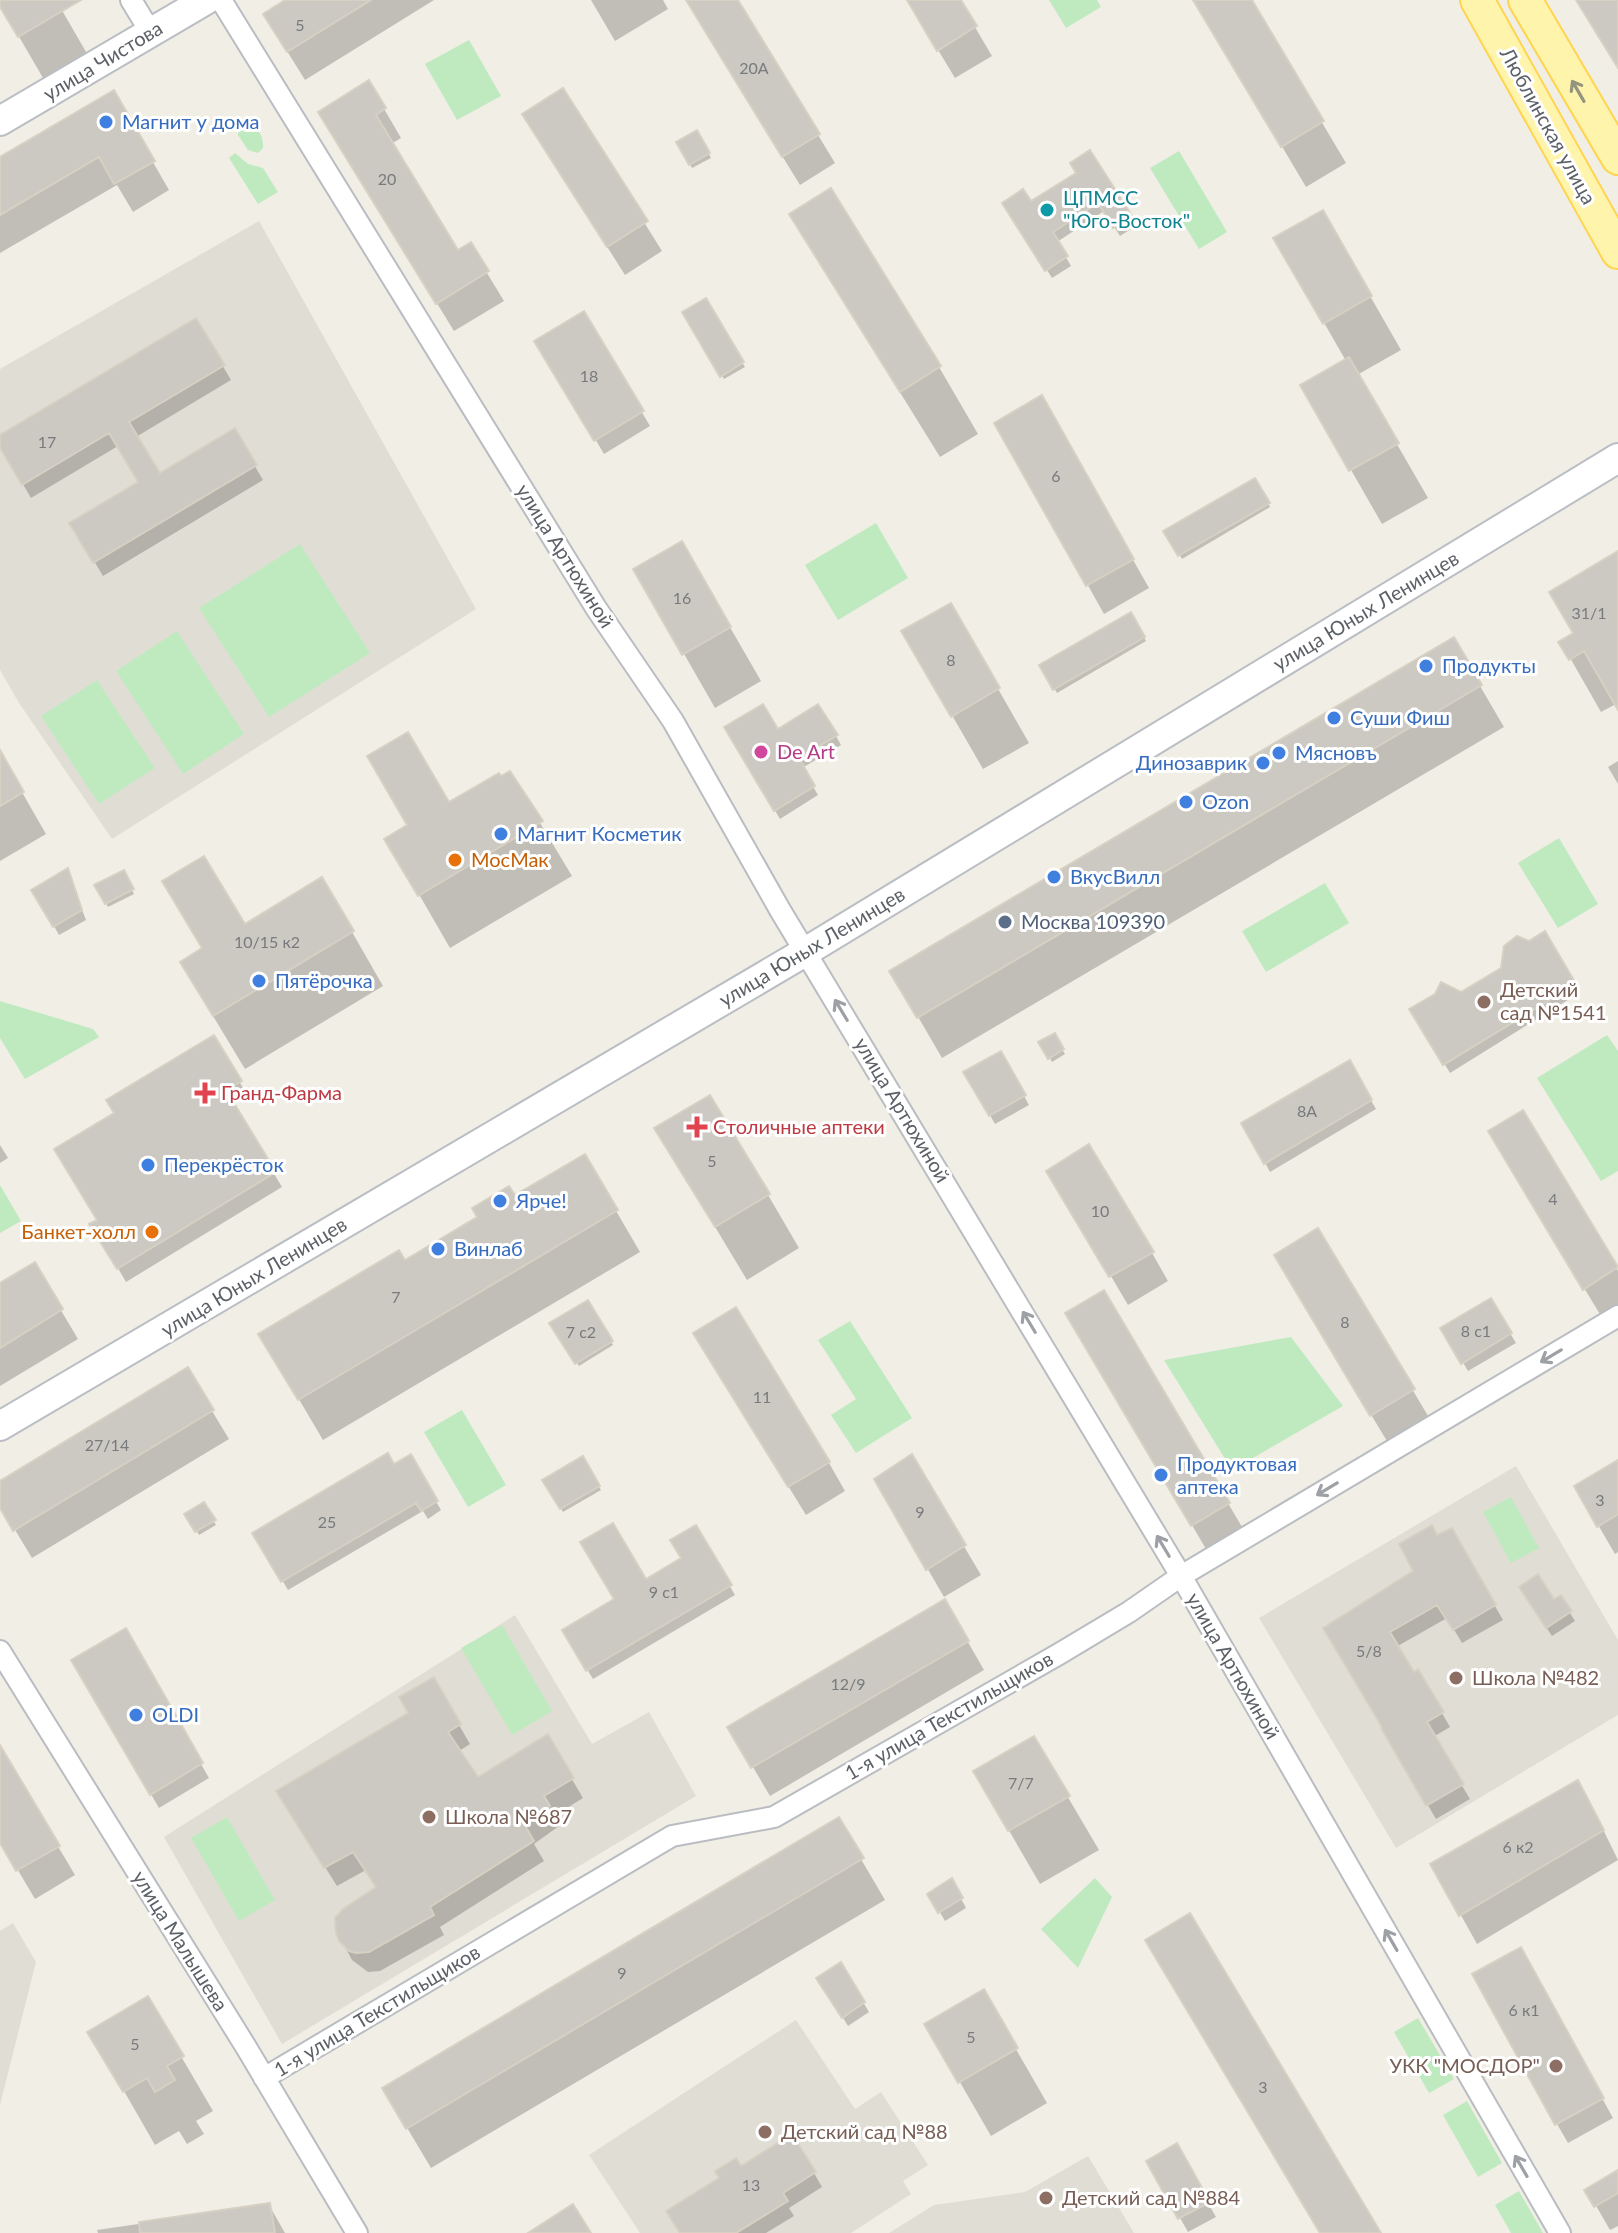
<svg xmlns="http://www.w3.org/2000/svg" width="1618" height="2233" font-family="Lato,sans-serif">
<rect width="100%" height="100%" fill="#f1eee5"/>
<path fill="#e0ded4" d="M259 221 476 609 112 839 19 703 0 670V369Z
M1516 1466 1618 1640V1715L1396 1848 1259 1618Z
M515 1615 592 1744 649 1712 696 1796 282 2044 164 1837Z
M13 1923 36 1962 0 2105V1931Z
M796 2020 855 2109 881 2092 928 2165 903 2181 911 2194 851 2233H640L589 2155Z
M1088 2156 1134 2233H889L934 2205 1025 2192Z"/>
<path fill="#bfeac0" d="M1049 0H1097L1101 7 1066 28Z
M469 40 501 96 457 120 425 64Z
M246 121C257 126 264 136 263 148L258 153 248 150 238 135 239 123Z
M1179 151 1227 232 1199 249 1150 168Z
M235 153 248 164 263 168 278 192 258 204 229 158Z
M876 523 908 578 838 620 805 565Z
M300 544 370 653 269 717 199 608Z
M177 631 244 734 183 774 116 671Z
M97 680 155 768 99 804 41 716Z
M1559 838 1598 904 1558 928 1518 863Z
M1325 883 1349 923 1266 972 1242 931Z
M0 1001 93 1029 99 1037 25 1079 0 1038Z
M1607 1035 1618 1051V1171L1601 1181 1537 1078Z
M0 1185 21 1221 0 1233Z
M850 1321 912 1418 856 1453 831 1415 856 1399 818 1340Z
M1291 1337 1343 1406 1232 1470 1164 1360Z
M462 1410 506 1485 468 1507 424 1432Z
M1511 1497 1539 1548 1511 1563 1483 1512Z
M502 1625 552 1711 512 1735 461 1648Z
M227 1817 275 1900 239 1921 191 1838Z
M1095 1878 1112 1897 1078 1968 1041 1929Z
M1418 2018 1454 2079 1429 2093 1394 2032Z
M1467 2101 1502 2163 1478 2177 1443 2115Z
M1519 2191 1543 2233H1511L1495 2205Z"/>
<path fill="#0003" d="M0 0H56L93 64 50 90 0 4Z
M288 0H434L305 80 282 43Z
M591 0H663L668 9 615 41Z
M696 0H736L835 163 800 185 706 32Z
M908 0H959L992 56 955 78Z
M1195 0H1249L1346 163 1306 187Z
M369 83 401 138 391 144 458 253 470 245 504 301 454 331 337 141Z
M562 91 662 251 625 275 524 115Z
M113 93 169 190 133 212 117 185 0 253V159Z
M697 133 711 158 692 168 679 143Z
M1090 153 1136 226 1120 236 1104 211 1057 242 1071 266 1052 278 1005 203 1030 204 1078 174Z
M830 191 939 367 978 434 940 457 831 281 792 215Z
M1322 212 1401 350 1357 375 1428 498 1382 524 1303 386 1346 361 1276 239Z
M705 300 745 367 724 379 684 313Z
M583 313 650 426 604 454 537 341Z
M196 321 231 380 136 437 159 476 234 431 263 480 103 576 72 524 140 483 118 446 31 498 0 445V437Z
M1041 398 1149 588 1104 614 997 423Z
M1255 481 1270 507 1182 559 1166 532Z
M682 544 761 681 715 708 636 570Z
M1618 553V707L1616 704 1601 712 1561 642 1575 634Z
M950 605 1029 743 983 769 904 632Z
M1130 614 1146 641 1057 693 1041 666Z
M1453 640 1504 727 942 1058 892 972Z
M726 728 836 736 841 745 802 768 818 795 780 819Z
M0 754 46 834 0 861Z
M1618 761V784L1608 767Z
M510 773 572 876 450 948 387 839Z
M67 871 86 920 59 935 34 891Z
M123 872 134 894 108 907 97 886Z
M244 926 352 932 383 986 245 1069 213 1016Z
M1544 934 1579 993 1450 1073 1412 1010 1461 994 1503 969 1530 943Z
M1054 1036 1065 1054 1052 1062 1041 1043Z
M213 1038 248 1096 233 1105 282 1187 126 1282 92 1224 99 1220Z
M1000 1053 1029 1105 995 1124 966 1073Z
M1349 1063 1376 1109 1270 1172 1244 1124Z
M1523 1113 1618 1271V1324L1609 1329 1514 1173Z
M0 1145 8 1158 0 1163Z
M584 1156 640 1252 323 1440 261 1335 404 1263Z
M1049 1171 1152 1253 1168 1281 1128 1305Z
M688 1182 768 1195 799 1248 747 1280Z
M1318 1231 1437 1431 1396 1456 1300 1297Z
M34 1265 78 1339 0 1386V1286Z
M1104 1292 1252 1544 1216 1566 1068 1314Z
M1490 1300 1516 1343 1468 1371 1443 1329Z
M587 1302 613 1345 579 1366 552 1324Z
M712 1362 829 1463 845 1491 806 1515Z
M212 1411 229 1439 32 1558 0 1505V1483Z
M410 1457 441 1510 428 1519 423 1511 288 1590 254 1533 394 1467Z
M911 1457 981 1575 944 1597 876 1480Z
M582 1459 601 1490 563 1512 545 1480Z
M1618 1462V1552L1615 1554 1576 1487Z
M204 1505 216 1525 199 1535 187 1515Z
M695 1527 735 1595 593 1679 564 1631 683 1559Z
M1451 1530 1503 1620 1462 1643 1447 1618 1396 1647 1413 1675 1418 1672 1450 1727 1433 1737 1470 1799 1436 1819 1325 1629 1416 1572 1437 1538Z
M1526 1597 1553 1601 1560 1597 1575 1621 1552 1636Z
M945 1602 984 1670 770 1796 730 1728Z
M125 1631 209 1778 159 1808 74 1661Z
M433 1680 470 1744 459 1751 477 1780 547 1737 583 1798 554 1816 559 1826 534 1844 544 1861 440 1927 444 1935 380 1971 368 1972 352 1960 341 1940 377 1888 366 1870 337 1886 289 1810 411 1714Z
M1033 1738 1099 1850 1040 1884 975 1772Z
M0 1749 75 1875 35 1899 0 1840Z
M1594 1811 1618 1860 1477 1944 1433 1865Z
M838 1820 885 1900 431 2168 384 2089Z
M952 1881 966 1908 945 1921 930 1895Z
M1520 1949 1613 2118 1568 2143 1557 2124Z
M840 1964 869 2012 848 2026 819 1978Z
M983 1992 1047 2103 991 2136 927 2025Z
M147 1998 213 2111 196 2121 204 2134 187 2144 179 2131 155 2145 90 2032Z
M1176 2146 1216 2217 1188 2232 1148 2161Z
M741 2169 814 2173 822 2187 789 2208 794 2216 766 2233H682Z
M1618 2172V2226L1610 2230 1587 2190Z
M269 2205 285 2233H98L97 2230Z"/>
<path fill="#ccc8c2" stroke="#d6d1c2" stroke-width="2" d="M0 0H81L18 37 0 7Z
M285 0H371L287 52 263 14Z
M686 0H738L820 134 782 157Z
M907 0H961L977 26 937 51Z
M1193 0H1252L1324 121 1281 147Z
M1576 0H1618V68Z
M369 80 386 108 376 115 458 250 471 242 489 271 436 304 318 112Z
M563 88 648 221 607 247 522 114Z
M114 90 155 161 114 184 99 157 0 215V157Z
M697 130 710 153 689 165 676 142Z
M1090 150 1132 216 1113 228 1098 203 1053 232 1068 256 1045 271 1002 203 1023 189 1031 201 1076 173 1070 163Z
M831 188 941 366 900 392 789 214Z
M1323 210 1372 296 1323 324 1273 238Z
M706 298 744 362 720 377 682 312Z
M584 311 644 411 594 441 534 341Z
M196 318 225 365 129 422 160 473 235 428 257 465 93 563 69 523 138 482 109 433 22 485 0 448V435Z
M1349 357 1399 443 1349 471 1300 385Z
M1042 395 1134 559 1086 586 994 423Z
M1255 478 1270 503 1178 556 1163 531Z
M682 541 731 627 682 655 633 569Z
M1618 551V710L1584 651 1569 660 1558 642 1573 633 1549 592Z
M951 603 1000 688 951 717 901 631Z
M1131 612 1145 637 1053 690 1039 665Z
M1454 637 1482 685 917 1018 889 971Z
M763 704 778 729 818 704 838 735 799 758 815 786 774 811 724 727Z
M408 732 449 802 499 773 501 776 510 771 543 821 418 896 384 839 407 825 367 756Z
M0 750 24 792 0 806Z
M204 856 245 924 322 877 354 931 213 1016 180 962 202 948 162 881Z
M68 868 82 910 53 927 31 890Z
M124 870 134 889 105 904 94 885Z
M1545 931 1576 984 1443 1065 1409 1009 1435 994 1441 982 1461 992 1501 968 1504 946 1517 936 1529 941Z
M1055 1033 1064 1049 1048 1059 1038 1042Z
M214 1035 242 1081 226 1090 276 1172 117 1269 89 1224 97 1220 54 1149 114 1113 106 1100Z
M1001 1051 1026 1095 989 1116 963 1072Z
M1350 1060 1372 1100 1264 1164 1241 1123Z
M710 1095 770 1194 715 1227 654 1128Z
M1523 1110 1618 1267 1583 1290 1488 1131Z
M1089 1144 1154 1252 1109 1277 1046 1171Z
M585 1154 618 1210 298 1400 258 1334 399 1250 405 1260 477 1217 472 1208 509 1186 515 1195Z
M1318 1228 1415 1389 1370 1416 1274 1255Z
M35 1262 63 1309 0 1348V1283Z
M1104 1290 1230 1503 1191 1526 1065 1313Z
M1491 1298 1512 1333 1461 1364 1440 1328Z
M588 1300 613 1341 575 1364 549 1323Z
M736 1307 830 1462 788 1487 693 1333Z
M188 1367 214 1410 13 1531 0 1508V1481Z
M388 1453 394 1464 411 1454 438 1501 421 1511 416 1503 281 1582 252 1533Z
M912 1454 966 1545 926 1570 874 1479Z
M583 1456 600 1486 560 1509 542 1480Z
M1618 1460V1514L1597 1527 1574 1486Z
M204 1502 216 1520 195 1532 184 1514Z
M613 1523 646 1579 681 1558 670 1540 696 1525 732 1585 586 1671 562 1630 614 1599 580 1542Z
M1432 1525 1437 1535 1452 1528 1496 1605 1453 1630 1437 1605 1390 1632 1414 1672 1418 1669 1444 1712 1427 1722 1464 1784 1426 1806 1381 1728 1382 1727 1323 1628 1413 1571 1399 1544Z
M1538 1574 1554 1599 1561 1595 1572 1611 1546 1628 1519 1587Z
M945 1599 969 1641 751 1768 727 1727Z
M126 1628 203 1763 150 1795 71 1660Z
M434 1677 461 1724 448 1732 478 1777 548 1734 574 1778 544 1796 550 1806 524 1824 534 1841 430 1907 434 1915 369 1952 356 1953 349 1951 339 1941 336 1933 335 1918 343 1909 376 1887 353 1852 324 1868 276 1791 408 1713 399 1697Z
M1034 1736 1070 1796 1008 1831 973 1771Z
M0 1745 60 1846 16 1871 0 1843Z
M1578 1780 1604 1830 1459 1916 1430 1864Z
M839 1817 864 1858 406 2129 382 2088Z
M952 1878 963 1898 938 1913 927 1894Z
M1190 1913 1381 2233H1320L1145 1940Z
M1521 1947 1604 2098 1555 2125 1472 1974Z
M841 1962 865 2002 842 2018 816 1978Z
M984 1989 1018 2048 958 2083 924 2024Z
M148 1996 184 2056 167 2066 175 2080 155 2092 147 2078 123 2092 87 2032Z
M792 2134 816 2172 783 2193 788 2201 736 2233H680L666 2211 719 2178 715 2171 736 2158 741 2166Z
M1177 2143 1210 2202 1178 2219 1146 2161Z
M1618 2170V2193L1594 2207 1584 2190Z
M270 2203 275 2233H140L139 2222Z
M573 2204 591 2233H528Z"/>
<g fill="none" stroke-linecap="round" stroke-linejoin="round">
<g stroke="#b9bdc2" stroke-width="24">
<path id="street" d="M131 0 151 33
M221 0 596 608 673 721 780 910 1181 1576 1560 2233
M0 1651 246 2047 357 2233
M264 2078 672 1836 774 1817 1059 1654 1129 1612 1181 1576 1618 1316"/>
</g>
<g stroke="#babec4" stroke-width="32">
<path id="secondary" d="M0 121 206 0
M0 1426 805 952 1618 458"/>
</g>
<g stroke="#ffd44f" stroke-width="36">
<path id="primary" d="M1477 0 1618 252
M1525 0 1618 158"/>
</g>
<use href="#street" stroke="#fff" stroke-width="20"/>
<use href="#secondary" stroke="#fff" stroke-width="28"/>
<use href="#primary" stroke="#fff4ab" stroke-width="32"/>
</g>
<defs><path id="oneway-shaft" d="M-6 0H5M1.5-3L5.5 0L1.5 3" fill="none" stroke-width="1.6" stroke-linecap="round" stroke-linejoin="round" transform="scale(2)"/></defs>
<use stroke="#95947f" href="#oneway-shaft" transform="translate(1578 91) rotate(-120)"/>
<g stroke="#9da0a4">
<use href="#oneway-shaft" transform="translate(841 1010) rotate(-121)"/>
<use href="#oneway-shaft" transform="translate(1029 1322) rotate(-121)"/>
<use href="#oneway-shaft" transform="translate(1551 1356) rotate(149)"/>
<use href="#oneway-shaft" transform="translate(1327 1489) rotate(149)"/>
<use href="#oneway-shaft" transform="translate(1163 1546) rotate(-121)"/>
<use href="#oneway-shaft" transform="translate(1391 1940) rotate(-120)"/>
<use href="#oneway-shaft" transform="translate(1521 2166) rotate(-120)"/>
</g>
<g fill="#3f7fe0" stroke="#fff" stroke-width="3">
<circle cx="106" cy="122" r="8"/>
<circle cx="1426" cy="666" r="8"/>
<circle cx="1334" cy="718" r="8"/>
<circle cx="1279" cy="753" r="8"/>
<circle cx="1263" cy="763" r="8"/>
<circle cx="1186" cy="802" r="8"/>
<circle cx="501" cy="834" r="8"/>
<circle cx="1054" cy="877" r="8"/>
<circle cx="259" cy="981" r="8"/>
<circle cx="148" cy="1165" r="8"/>
<circle cx="500" cy="1201" r="8"/>
<circle cx="438" cy="1249" r="8"/>
<circle cx="1161" cy="1475" r="8"/>
<circle cx="136" cy="1715" r="8"/>
</g>
<circle fill="#0f9aa8" stroke="#fff" stroke-width="3" cx="1047" cy="210" r="8"/>
<circle fill="#d1479c" stroke="#fff" stroke-width="3" cx="761" cy="752" r="8"/>
<g fill="#e8710a" stroke="#fff" stroke-width="3">
<circle cx="455" cy="860" r="8"/>
<circle cx="152" cy="1232" r="8"/>
</g>
<circle fill="#5c6f8a" stroke="#fff" stroke-width="3" cx="1005" cy="922" r="8"/>
<g fill="#8d6e63" stroke="#fff" stroke-width="3">
<circle cx="1484" cy="1002" r="8"/>
<circle cx="1456" cy="1678" r="8"/>
<circle cx="429" cy="1817" r="8"/>
<circle cx="1556" cy="2066" r="8"/>
<circle cx="765" cy="2132" r="8"/>
<circle cx="1046" cy="2198" r="8"/>
</g>
<g fill="#e0444e" stroke="#fff" stroke-width="3">
<path d="M201 1081h8v8h8v8h-8v8h-8v-8h-8v-8h8z"/>
<path d="M693 1115h8v8h8v8h-8v8h-8v-8h-8v-8h8z"/>
</g>
<g text-anchor="middle" stroke-width="6" stroke-linejoin="round" paint-order="stroke">
<g font-size="16" fill="#787b7e">
<text x="300" y="31">5</text>
<text x="754" y="74">20А</text>
<text x="387" y="185">20</text>
<text x="589" y="382">18</text>
<text x="47" y="448">17</text>
<text x="1056" y="482">6</text>
<text x="682" y="604">16</text>
<text x="1589" y="619">31/1</text>
<text x="951" y="666">8</text>
<text x="267" y="948">10/15 к2</text>
<text x="1307" y="1117">8А</text>
<text x="712" y="1167">5</text>
<text x="1553" y="1205">4</text>
<text x="1100" y="1217">10</text>
<text x="396" y="1303">7</text>
<text x="1345" y="1328">8</text>
<text x="1476" y="1337">8 с1</text>
<text x="581" y="1338">7 с2</text>
<text x="762" y="1403">11</text>
<text x="107" y="1451">27/14</text>
<text x="1600" y="1506">3</text>
<text x="920" y="1518">9</text>
<text x="327" y="1528">25</text>
<text x="664" y="1598">9 с1</text>
<text x="1369" y="1657">5/8</text>
<text x="848" y="1690">12/9</text>
<text x="1021" y="1789">7/7</text>
<text x="1518" y="1853">6 к2</text>
<text x="622" y="1979">9</text>
<text x="1524" y="2016">6 к1</text>
<text x="971" y="2043">5</text>
<text x="135" y="2050">5</text>
<text x="1263" y="2093">3</text>
<text x="751" y="2191">13</text>
</g>
<g font-size="20" fill="#5c6167" stroke="#fff">
<text transform="translate(103 61) rotate(-31)" y="7">улица Чистова</text>
<text transform="translate(1548 126) rotate(61)" y="7">Люблинская улица</text>
<text transform="translate(565 556) rotate(58)" y="7">улица Артюхиной</text>
<text transform="translate(1366 611) rotate(-31)" y="7">улица Юных Ленинцев</text>
<text transform="translate(812 947) rotate(-31)" y="7">улица Юных Ленинцев</text>
<text transform="translate(902 1110) rotate(59)" y="7">улица Артюхиной</text>
<text transform="translate(254 1277) rotate(-31)" y="7">улица Юных Ленинцев</text>
<text transform="translate(1233 1666) rotate(60)" y="7">улица Артюхиной</text>
<text transform="translate(949 1716) rotate(-30)" y="7">1-я улица Текстильщиков</text>
<text transform="translate(180 1941) rotate(58)" y="7">улица Малышева</text>
<text transform="translate(377 2011) rotate(-31)" y="7">1-я улица Текстильщиков</text>
</g>
<g font-size="20" fill="#366cbe" stroke="#fff" text-anchor="start">
<text x="122" y="129">Магнит у дома</text>
<text x="1442" y="673">Продукты</text>
<text x="1350" y="725">Суши Фиш</text>
<text x="1295" y="760">Мясновъ</text>
<text x="1247" y="770" text-anchor="end">Динозаврик</text>
<text x="1202" y="809">Ozon</text>
<text x="517" y="841">Магнит Косметик</text>
<text x="1070" y="884">ВкусВилл</text>
<text x="275" y="988">Пятёрочка</text>
<text x="164" y="1172">Перекрёсток</text>
<text x="516" y="1208">Ярче!</text>
<text x="454" y="1256">Винлаб</text>
<text x="1177" y="1471">Продуктовая<tspan x="1177" dy="23">аптека</tspan></text>
<text x="152" y="1722">OLDI</text>
</g>
<g font-size="20" fill="#0d838f" stroke="#fff" text-anchor="start">
<text x="1063" y="205">ЦПМСС<tspan x="1063" dy="23">"Юго-Восток"</tspan></text>
</g>
<g font-size="20" fill="#b23c85" stroke="#fff" text-anchor="start">
<text x="777" y="759">De Art</text>
</g>
<g font-size="20" fill="#c56008" stroke="#fff" text-anchor="start">
<text x="471" y="867">МосМак</text>
<text x="136" y="1239" text-anchor="end">Банкет-холл</text>
</g>
<g font-size="20" fill="#4e5e75" stroke="#fff" text-anchor="start">
<text x="1021" y="929">Москва 109390</text>
</g>
<g font-size="20" fill="#785e54" stroke="#fff" text-anchor="start">
<text x="1500" y="997">Детский<tspan x="1500" dy="23">сад №1541</tspan></text>
<text x="1472" y="1685">Школа №482</text>
<text x="445" y="1824">Школа №687</text>
<text x="1540" y="2073" text-anchor="end">УКК "МОСДОР"</text>
<text x="781" y="2139">Детский сад №88</text>
<text x="1062" y="2205">Детский сад №884</text>
</g>
<g font-size="20" fill="#be3a42" stroke="#fff" text-anchor="start">
<text x="221" y="1100">Гранд-Фарма</text>
<text x="713" y="1134">Столичные аптеки</text>
</g>
</g>
</svg>
